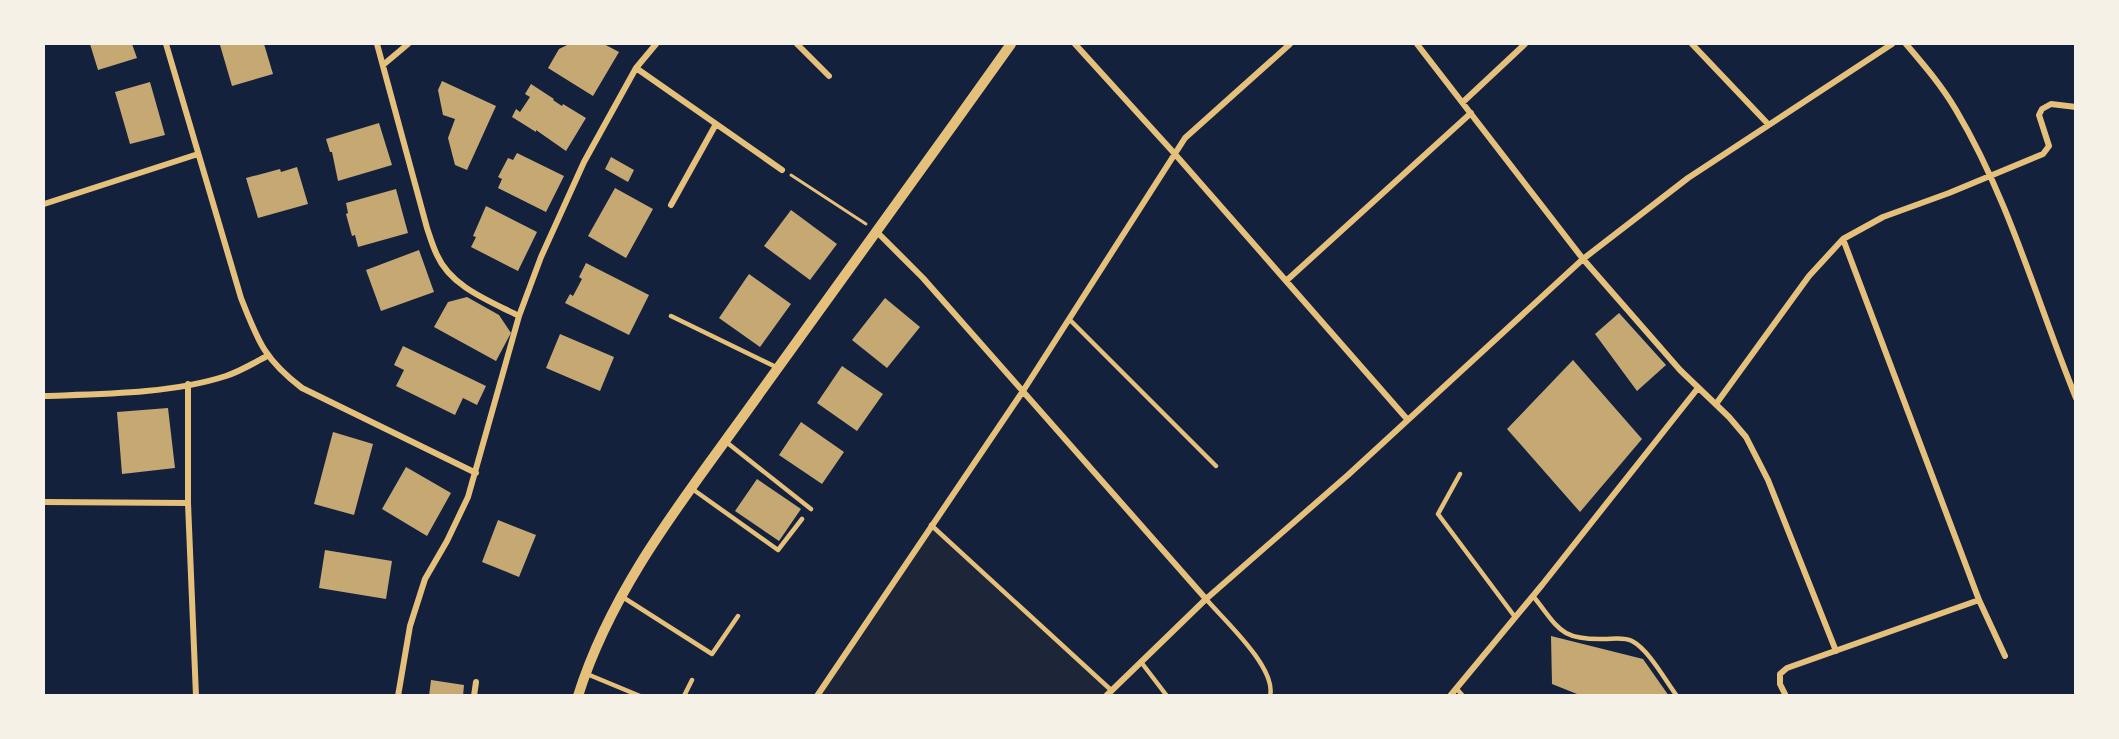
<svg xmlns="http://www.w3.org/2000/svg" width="2119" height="739" font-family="'IBM Plex Sans',sans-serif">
<rect width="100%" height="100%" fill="#14213d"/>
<path fill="#1d2539" d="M931 525 1111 690 1106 696H817Z"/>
<path fill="#c6a872" d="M90 44H132L137 58 98 70Z
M224 44H264L273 74 232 86 220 45Z
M569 44H604L619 52 593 96 548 68 559 49Z
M442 81 496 106 467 170 455 165 448 138 455 119 443 115 438 90Z
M150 82 165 135 130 144 115 92Z
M531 84 554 99 553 100 562 106 563 104 586 118 566 151 536 130V132L512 117 516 109 520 112 530 97 525 94Z
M379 123 392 165 338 181 332 152H330L326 139Z
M517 153 564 176 546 212 498 188 502 179 498 177 508 158 513 160Z
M611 157 634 170 628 182 605 169Z
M297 167 308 204 258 218 246 178 280 169 281 172Z
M615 188 653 209 626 258 588 236Z
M396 189 408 233 358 247 355 235 352 236 346 214 348 213 346 203Z
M486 206 537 232 518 271 471 247 476 237 473 236Z
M791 210 837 244 810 280 764 246Z
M419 250 434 292 381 311 366 270Z
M586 263 649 295 629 335 565 303 570 294 573 296 582 279 579 277Z
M749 274 791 304 760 347 719 318Z
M467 297 499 315 511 333 496 361 434 327 448 302Z
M885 298 920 327 887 368 852 340Z
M1619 313 1666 365 1637 391 1595 334Z
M560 334 614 357 600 391 546 368Z
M403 346 486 386 477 405 463 398 455 415 396 386 404 370 394 365Z
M1573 360 1642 439 1580 512 1507 429Z
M842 366 883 394 857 431 817 403Z
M168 408 175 468 122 474 117 412Z
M801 422 844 452 822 484 779 455Z
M333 432 373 444 354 515 314 504Z
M406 467 451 493 427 536 382 509Z
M757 479 801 509 779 541 735 511Z
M498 520 536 535 519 577 482 562Z
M325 550 392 561 386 599 319 588Z
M1551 636 1643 659 1669 696H1582L1552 684Z
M431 680 464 685 463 696H429Z"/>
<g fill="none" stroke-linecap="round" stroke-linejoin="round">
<path stroke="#e5c07b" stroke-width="3" d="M791 175 866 224"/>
<path stroke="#e5c07b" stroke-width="4.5" d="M671 316 778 368
M1069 319 1216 466
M725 441 811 509
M1460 474 1438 514 1515 617
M691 488 778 550 802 519
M931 525 1111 690
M621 596 712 654 738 616
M1533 596C1559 628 1559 640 1604 639 1613 639 1624 637 1632 641 1649 650 1665 680 1677 696
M1206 599C1224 620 1277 668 1270 696
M1141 662 1167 696
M587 674 640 696
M1456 688 1463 696
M684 696 692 680"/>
<path stroke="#e5c07b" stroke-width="6" d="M166 44 241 298C258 341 264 359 302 388L476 473
M377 44 427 228C430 237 433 247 437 255 451 287 490 301 519 316
M797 44 829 76
M1075 44 1174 153 1407 419
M1417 44 1583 259 1680 370 1729 417 1746 437 1768 480 1836 651
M1692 44 1768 124
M1906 44C1924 65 1942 86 1956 110 2009 199 2037 302 2076 398
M383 65 408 44
M636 68 782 170
M1463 102 1525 44
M44 204 198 154
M671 205 716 124
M876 231 923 278 1206 599
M1843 239 1979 600 2005 656
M1286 281 1471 113
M188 384V503L196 696
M44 396C102 394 170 394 226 376 241 371 254 363 267 356
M1716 404 1809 276 1843 239 1883 217 1949 193 2043 154 2049 146 2039 115 2042 109 2051 104 2076 107
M44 502 188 503
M398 696 410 626 425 579 447 541 468 497 519 316 541 257 584 162 636 68 656 44
M474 696 476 682
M817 696 1023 391 1185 138 1290 44
M1106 696 1206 599 1348 475 1583 259 1688 178 1892 44
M1450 696 1542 585 1698 388
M1786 696 1780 684V674L1787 668 1979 600"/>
<path stroke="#e5c07b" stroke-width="10" d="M578 696C613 584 690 491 757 397 842 279 927 162 1011 44"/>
</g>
<rect width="2119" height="739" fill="none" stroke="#f6f1e7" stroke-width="90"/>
</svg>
